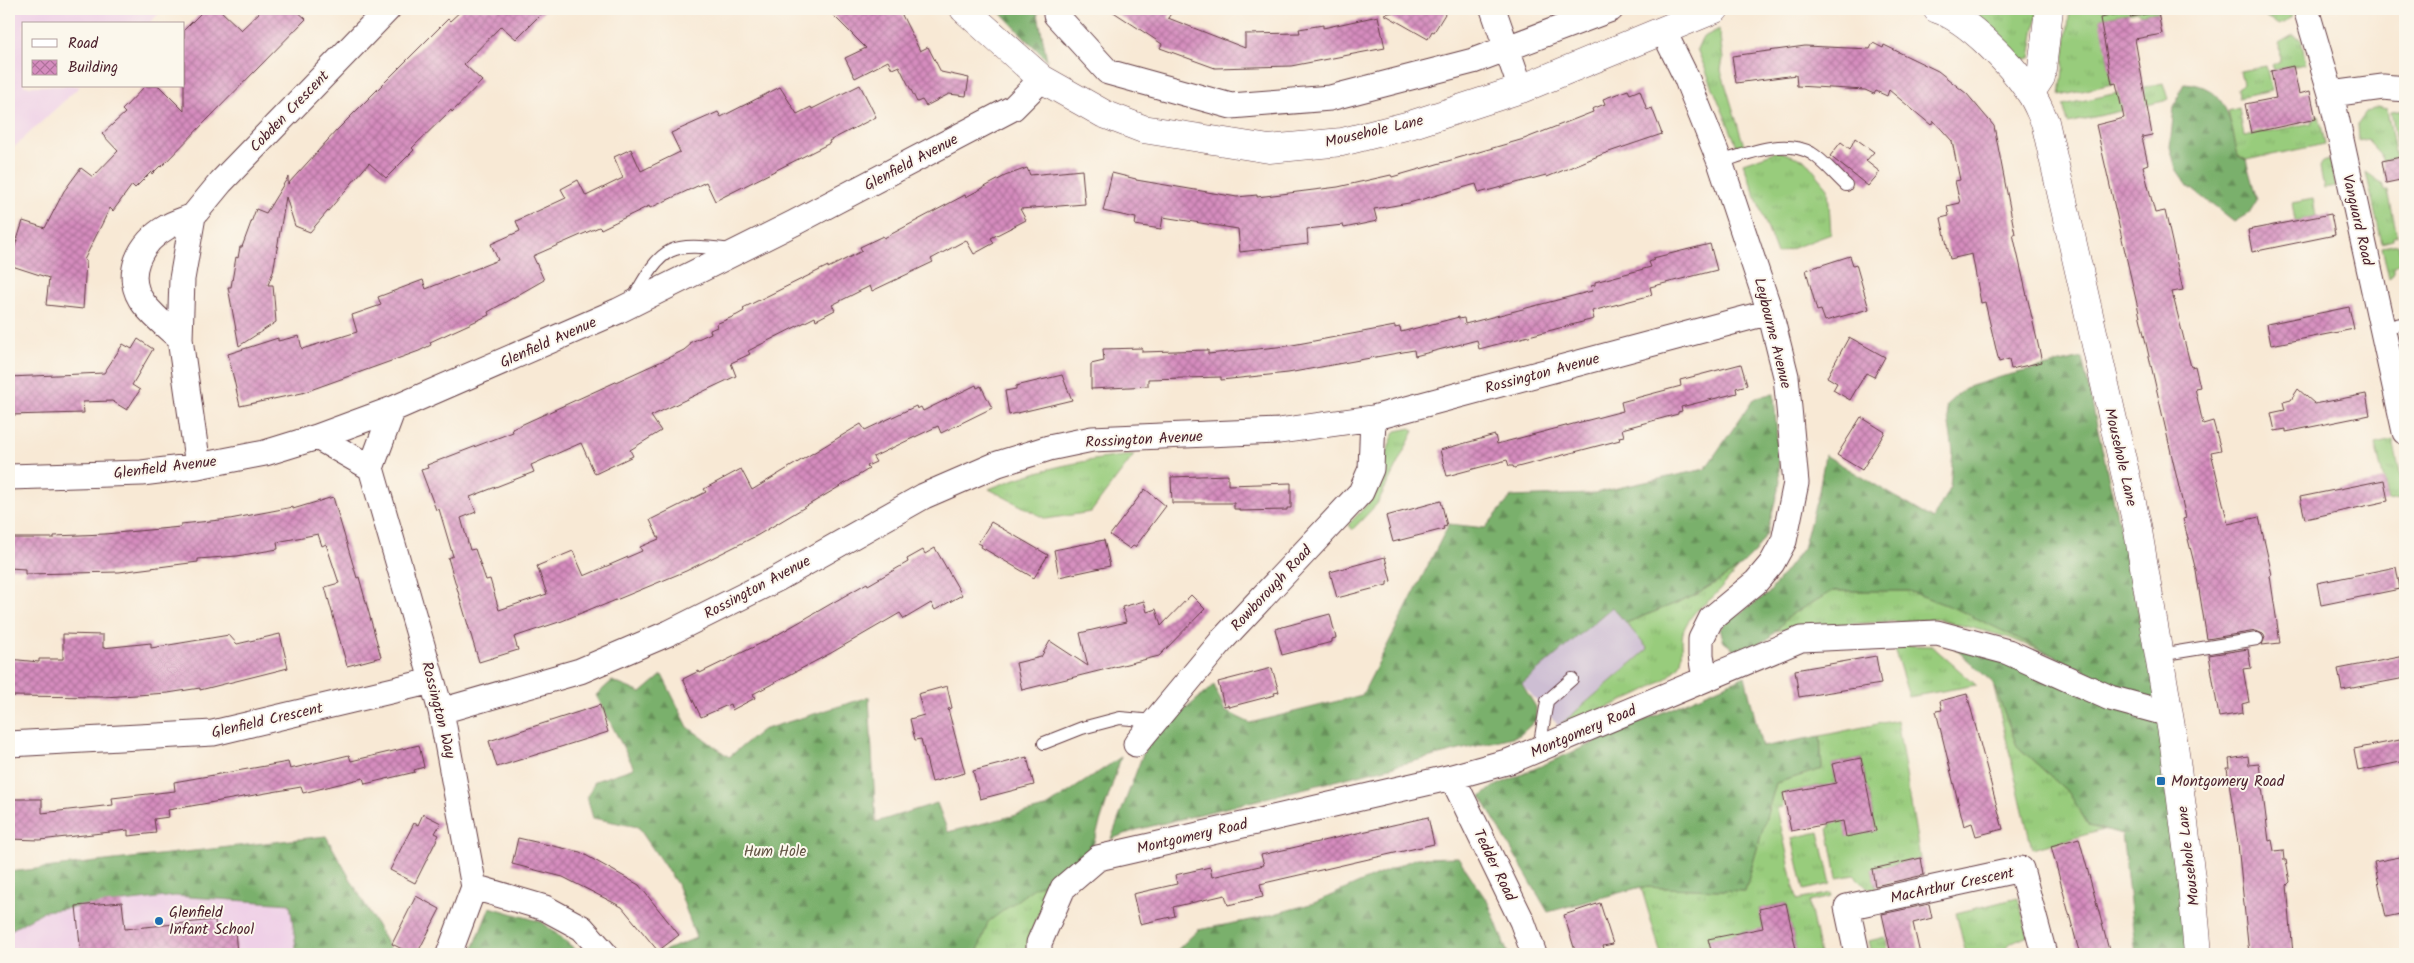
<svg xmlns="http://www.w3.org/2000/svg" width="2414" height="963" font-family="Kalam,sans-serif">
<defs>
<pattern id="grass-tufts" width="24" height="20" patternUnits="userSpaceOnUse" patternTransform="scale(1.25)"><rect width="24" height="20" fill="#98cc7c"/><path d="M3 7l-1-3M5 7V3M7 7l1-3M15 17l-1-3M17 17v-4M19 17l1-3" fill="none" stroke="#84af6b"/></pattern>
<pattern id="forest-firs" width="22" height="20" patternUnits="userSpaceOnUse" patternTransform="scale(1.25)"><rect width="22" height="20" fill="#7ab06c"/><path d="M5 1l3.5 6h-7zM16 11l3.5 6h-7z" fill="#668f59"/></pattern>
<pattern id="building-cross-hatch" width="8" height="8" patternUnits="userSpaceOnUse" patternTransform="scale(1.25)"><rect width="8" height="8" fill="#d58cbe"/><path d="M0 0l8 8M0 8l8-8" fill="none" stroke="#af729b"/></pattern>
</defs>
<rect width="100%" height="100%" fill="#fbf7ec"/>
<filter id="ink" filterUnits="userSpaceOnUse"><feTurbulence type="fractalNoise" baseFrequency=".02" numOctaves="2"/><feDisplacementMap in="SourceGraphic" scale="10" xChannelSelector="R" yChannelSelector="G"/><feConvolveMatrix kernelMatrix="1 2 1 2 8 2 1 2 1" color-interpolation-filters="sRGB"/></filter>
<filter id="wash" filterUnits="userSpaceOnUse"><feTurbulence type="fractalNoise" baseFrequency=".0096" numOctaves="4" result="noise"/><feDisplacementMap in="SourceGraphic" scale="20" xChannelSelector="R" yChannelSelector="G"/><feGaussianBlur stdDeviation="1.12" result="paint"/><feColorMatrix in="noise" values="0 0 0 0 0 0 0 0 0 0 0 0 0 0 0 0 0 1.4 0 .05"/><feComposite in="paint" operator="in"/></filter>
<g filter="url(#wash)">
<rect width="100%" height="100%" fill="#f8e9d5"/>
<path fill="#efd0e7" d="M9 9H164L148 24H24V86H80L9 152Z
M175 896 290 904 297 954H9V931L44 911Z"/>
<path fill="#cdbed3" d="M1612 606 1648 649 1559 726 1522 684Z"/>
<path fill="url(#grass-tufts)" stroke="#717654" d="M1959 9H2038L2030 58 2026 60 2020 59Z
M2070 9H2158V12L2140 15 2138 11 2101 18 2112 84 2060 96Z
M2263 9H2290L2293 14 2286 22 2279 25 2266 18Z
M1719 29 1723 59 1721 70 1745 149 1739 151 1697 49 1702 38Z
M2293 35 2301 39 2306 64 2274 70 2272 65 2280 61 2279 43Z
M2266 66 2272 91 2239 98 2238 88 2243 83 2240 71Z
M2163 83 2168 99 2164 101 2068 123 2063 105Z
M2377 107 2387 109 2396 158 2382 161 2381 154 2367 139 2359 141 2358 124 2366 113Z
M2239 108 2244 136 2312 123 2311 120 2316 119 2315 116 2319 115 2325 144 2246 160 2238 156 2228 111Z
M2405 110V156L2399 157 2391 112Z
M1778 151 1805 160 1828 188 1831 234 1777 254 1743 163Z
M2329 159 2336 187 2324 189 2320 167 2323 161Z
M2366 172 2382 183 2384 190H2388L2397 236 2393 237V240L2382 243Z
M2313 199 2316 217 2295 221 2292 203Z
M2398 244 2402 261 2394 267V272L2389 279 2382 247Z
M1411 428 1414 431 1377 504 1352 530 1348 525C1359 513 1373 500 1380 484 1386 467 1385 448 1396 431Z
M2393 440 2405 498 2389 501 2375 444Z
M1134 455 1091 512 1046 519 989 489C1038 469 1081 460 1134 455Z
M1739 568C1730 577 1722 588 1713 597 1700 608 1694 610 1685 627 1678 640 1687 655 1678 667 1661 691 1587 714 1559 726L1648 649 1626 623 1694 596Z
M1833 591H1909L1959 610 2071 663 2007 637 1937 619 1799 627 1776 631 1790 615Z
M1893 645 1932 646 1976 685 1909 697Z
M1993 683 2017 746 2069 793 2089 826 2103 830 2032 849Z
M1897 720 1920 858 1872 869 1876 889 1866 887 1854 875 1837 878 1828 828 1831 827 1827 809 1876 831 1861 758 1832 764 1838 796 1822 785 1783 793 1781 794 1783 807 1777 808 1797 900 1831 893 1832 897 1809 902 1820 954H1797L1786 903 1759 909 1766 941 1747 931 1709 939 1710 949 1705 950 1706 954H1661L1641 887 1745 891 1776 783 1822 769 1820 736Z
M1819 832 1831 884 1804 890 1792 838Z
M1060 878C1045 901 1028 926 1028 954H977L987 922 1035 887Z
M2018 898 2028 935 2012 942 1999 954H1966L1956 913Z
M1885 937 1889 954H1872L1869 941Z"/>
<path fill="url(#forest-firs)" stroke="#62684c" d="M997 9H1037L1047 60Z
M2184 83C2228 85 2230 121 2238 156L2246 160 2257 200 2249 213 2234 222 2188 186 2176 169 2170 147 2174 107Z
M2082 358 2158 701 2113 684 1959 610 1909 591H1833L1790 615 1768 639 1747 649 1735 650 1724 642 1720 629 1725 623 1768 594 1803 548 1819 491 1825 455 1933 519 1950 487 1953 451 1946 405 1965 388 2004 376Z
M1774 394 1780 482 1767 533 1755 552 1739 568 1694 596 1626 623 1612 607 1522 684 1536 707V720L1520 735 1136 830 1111 839 1144 751 1161 730 1214 685 1225 711 1250 723 1362 695 1449 524 1485 528 1511 497 1590 494 1705 469 1753 400 1760 396Z
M1949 643 2161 721 2189 954H2136L2122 834 2089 826 2069 793 2017 746 1993 683Z
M662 675 688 727 729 757 762 730 869 697 876 822 937 803 948 832 1045 808 1121 757 1092 848 1060 878 1035 887 988 922 977 954H656L696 938 677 884 638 827 593 818 587 797 595 781 634 768 596 695 612 681 641 693Z
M1745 676 1762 747 1820 736 1822 769 1776 783 1745 891 1641 887 1548 912 1481 797 1493 787Z
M326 836 393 954H297L290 904 175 896 44 911 9 931V872Z
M1458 857 1489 904 1508 954H1173L1198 930 1256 919 1314 903 1416 858Z
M490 907 542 922 581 954H471Z"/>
<g id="blocks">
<path fill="url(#building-cross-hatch)" d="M205 9H219L241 30 263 9H295L306 19 161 167 160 166 152 174 151 172 135 188 132 185 113 211 110 208 84 260 86 261 83 309 46 305 49 278 9 265 23 221 45 228 64 191 81 168 93 177 118 151 102 134 125 113 122 110 145 86H159L184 111V30Z
M463 9H546L516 39 501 26 464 64 482 81 452 112 451 110 412 148 414 150 386 178 369 163 310 232 295 226 286 197 273 272 268 285H273L276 322 239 346 228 287H231L236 257 238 258 240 247H242L256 209 266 213 288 177V184L337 130 448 19 450 21Z
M827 9H899L920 51 928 47 941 72 969 78 966 96 949 94 926 106 922 100 917 102 899 66 892 69 888 61 855 78 845 58 866 48Z
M1109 9H1174L1168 18 1245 48V34L1300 33 1299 29 1323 25V28L1378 16 1385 48 1291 66 1215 68 1160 48 1162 44Z
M1410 9H1448L1434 32 1432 31 1428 39 1384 14Z
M2158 12 2162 34 2135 39 2152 135 2142 137 2148 164 2143 166 2155 213 2165 211 2183 290 2172 292 2191 367 2195 366 2200 387 2195 388 2203 424 2213 421 2221 450 2211 452 2228 524 2259 517 2272 575 2270 576 2280 643 2262 645 2265 637 2263 634 2256 631 2207 639 2196 571 2183 519 2186 518 2096 125 2124 118 2116 83 2112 84 2100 18 2129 13 2130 17Z
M1873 43 1883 48 1884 45 1938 71 1967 94 1994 126 2015 234H2013L2042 362 2011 369 2009 359 1999 362 1985 302 1981 303 1972 254 1950 259 1941 218 1949 216 1947 206 1960 203 1955 181 1960 180 1952 141 1934 121 1931 125 1889 90 1887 96 1876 91 1874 94 1865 90 1797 86 1796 75 1736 83 1732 56 1805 46 1870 49Z
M2293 66 2299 94 2310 91 2316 119 2251 133 2245 104 2276 98 2271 71Z
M860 85 876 117 829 141 830 143 715 201 706 182 650 208 649 206 601 229 599 227 533 256 544 280 488 312 489 315 430 342 431 345 419 351 302 393 240 406 228 354 278 338V341L299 336 302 349 357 332 352 315 381 305 378 297 423 280 426 289 498 260 491 244 520 231 516 221 566 198 561 189 578 180 586 196 623 178 614 157 631 149 641 171 680 152 671 133 718 112 721 117 780 87 797 114 811 107 812 109Z
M1628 90 1630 94 1640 90 1647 110 1652 108 1662 134 1603 154 1547 177 1546 175 1479 193 1476 184 1409 203 1374 209 1377 221 1344 228 1343 225 1307 229 1308 244 1240 252 1238 229 1163 217 1161 229 1135 225 1136 218 1103 211 1112 173 1136 179V180L1237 197 1257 195V197L1338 187 1391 175 1392 177 1524 139 1593 112 1592 109 1605 104 1603 99Z
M1855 138 1874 152 1866 161 1880 172 1868 186 1830 156 1841 142 1850 149Z
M2405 156V179L2386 183 2382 161Z
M1027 168 1030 175 1082 170 1085 204 1020 209 1026 220 991 238 994 243 974 254 966 240 931 259 933 262 872 291 870 286 832 305 835 310 816 320 815 317 748 351 750 354 731 363 736 376 651 416 661 431 630 450 633 456 595 474 581 443 531 465 534 472 470 497 476 512 461 518 470 550 475 549 486 580 490 579 499 610 547 594 537 566 573 551 584 576 642 551 640 547 659 539 650 520 706 492 704 489 741 469 752 490 861 424 865 430 916 406 917 409 921 407 923 411 976 385 977 388 981 386 992 408 941 433 938 426 873 457 876 462 867 466 869 469 758 535 686 571 599 607 598 606 562 621 514 637 518 650 479 662 448 558 453 556 439 509 436 510 421 470 428 468 427 465 513 432 512 429 662 361 684 350 690 345 689 343 711 333 710 330 717 327 716 324 737 315 744 311 743 308 828 266V268L862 251 860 247 883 236 884 238 965 195 966 197 1005 176Z
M2331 214 2335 235 2252 252 2248 230Z
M1710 244 1717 270 1650 287 1652 295 1592 311 1594 319 1479 349 1477 340 1415 356 1414 350 1288 373 1221 380V377L1148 379V386L1091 389V364L1104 361 1103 349 1142 348V352L1208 350V354L1287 346 1395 326V328L1400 327 1401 332 1459 317V319L1464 318 1465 324 1592 291 1591 286 1595 285V282L1651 267 1649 262 1654 260 1653 258Z
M1850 256 1853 265 1856 264 1869 309 1825 321 1821 310 1817 311 1806 270Z
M2349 307 2354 329 2271 345 2267 324Z
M1849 337 1885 357 1874 377 1866 373 1850 400 1833 390 1837 383 1827 377Z
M138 339 153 349 132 385 140 390 127 410 112 401 83 402 84 413 9 415V377L104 373 123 344 132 349Z
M1741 364 1747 385 1736 388 1737 393 1681 407 1682 411 1678 412V414L1622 429 1624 436 1619 437 1620 440 1514 468 1513 466H1509L1507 460 1447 476 1440 450 1495 435 1497 444 1623 411 1621 402 1681 386 1680 380Z
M1062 375 1072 400 1009 415 1005 391 1016 389V386Z
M2298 389 2315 404 2366 394 2370 415 2286 432V429L2275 431 2271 413 2285 410 2283 402 2291 400Z
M1861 417 1885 432 1862 470 1837 455Z
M1228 475V485L1291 483V508H1287V510L1239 511V509H1234V503H1172L1171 477Z
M2384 480 2388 501 2305 519 2300 497Z
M1145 489 1166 506 1135 547 1133 546 1130 549 1110 535Z
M333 497 357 578 359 577 381 657 347 666 325 587 339 583 326 544 322 546 318 534 277 542 278 549 237 556 198 559V562L119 572 25 574V569L9 568V538H54V536L105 534 181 527V524L230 519 293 507V509Z
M1441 501 1447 526 1443 527 1444 529 1393 542 1386 516Z
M991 522 1048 555 1034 578 981 547 982 545 978 543Z
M1104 540 1110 566 1059 577 1054 550Z
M935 548 962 595 935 610 931 603 904 619 900 613 831 653 753 694 755 698 732 710 730 704 701 717 683 679 699 671 700 673 770 639 867 583 868 585 908 562 907 559 923 550 925 554Z
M1385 557 1391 581 1387 582V585L1337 598 1330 572Z
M2396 567 2400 589 2321 605 2317 583Z
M1191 595 1205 609 1159 656 1022 690 1016 663 1041 657 1050 641 1088 666 1080 633 1126 622 1122 607 1144 601 1147 612 1156 609 1161 626Z
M1330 614 1336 638 1332 639V642L1282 655 1275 629Z
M63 634 103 635V648L151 643V648L229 635 237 644 280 634 288 668 200 690V688L168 693 104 697 9 696V659L39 662V659H63Z
M2248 649 2251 668 2243 669 2249 702 2242 704 2243 713 2219 717 2209 655Z
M1876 656 1881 684 1799 697 1795 670Z
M2405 656V678L2342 690 2338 669Z
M1272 668 1279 692 1274 693 1275 695 1229 707 1228 705 1224 706 1218 682Z
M947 686 952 708 948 709 965 773 932 782 921 739 915 740 910 719 924 715 918 694Z
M1967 694 2003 829 1976 836 1972 823 1964 826 1936 711 1942 710 1940 701Z
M600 705 608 732 497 767 489 741Z
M2405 739V761L2358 771 2354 749Z
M419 745 424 767 414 770 415 772 365 784 363 778 303 793 301 787 168 810 169 817 154 819 156 833 128 836V830L40 840 9 839V799H42V813L113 805 112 798 175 791 174 782 288 762 290 769 349 755 351 761Z
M2248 756 2249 765 2259 764 2269 841 2272 840 2274 851 2283 850 2284 860H2286L2290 882 2287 885 2293 954H2249L2238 844 2227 768H2230L2229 759Z
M1027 757 1034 785 980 799 973 771Z
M1861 758 1876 831 1846 837 1843 821 1791 831 1783 793 1836 783 1832 764Z
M423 814 441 823 435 833 439 835 415 883 390 870 414 823 418 825Z
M1428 817 1434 844 1260 884 1263 897 1228 905 1225 895 1173 907 1175 916 1140 924 1133 894 1177 884 1175 875 1210 867 1212 877 1264 865 1261 855Z
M518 838 580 852 639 885 679 935 658 951 622 907 563 877 512 864Z
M2079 838 2100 916 2110 954H2080L2077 944 2051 846Z
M2405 856V913L2386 917 2374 862Z
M1921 858 1924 875 1875 886 1872 869Z
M416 896 440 909 417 954H412L392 944Z
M122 902 125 929 215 920 216 932 235 930 237 954H81L76 906Z
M1600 903 1613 944 1603 946 1606 954H1576L1564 915Z
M1786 903 1797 954H1712L1708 939 1763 928 1759 909Z
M1929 904 1932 918 1913 923 1920 954H1891L1882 914Z"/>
</g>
</g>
<g filter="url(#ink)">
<use href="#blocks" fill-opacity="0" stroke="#643d44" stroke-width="1"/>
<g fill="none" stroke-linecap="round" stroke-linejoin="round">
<g stroke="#643d44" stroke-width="14">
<path id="service" d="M1720 162C1747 154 1783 138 1811 153 1823 160 1835 175 1846 185
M633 299C664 243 669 243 732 250
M2383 328 2405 323
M2159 655 2257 639
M1044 743 1082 728 1120 718 1154 721
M1539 749 1547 701 1572 679"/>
</g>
<g stroke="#643d44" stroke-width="27">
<path id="minor" d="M1493 9 1521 89
M2306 9 2331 94 2405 432
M1056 15 1108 72 1231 106 1330 98 1473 61 1611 9
M1663 30 1686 77 1720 162 1770 312 1786 376 1796 483 1784 541 1772 563 1756 582 1711 619 1701 639V655L1705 679
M2331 94 2383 87 2405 89
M180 339C168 328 154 317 144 304 122 276 140 242 167 227 175 222 184 220 193 216
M317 437 371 468 441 711 474 887 449 954
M198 466 180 339 182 279 193 216 221 182 388 9
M371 468 393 409
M9 477 142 473 198 466 265 453 317 437 393 409 618 311 794 223 1013 108 1042 79
M441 711 580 671 669 633 777 579 924 496 998 464 1049 448 1092 439 1279 431 1373 418 1770 312
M9 744 213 733 432 681
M1136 744 1224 638 1361 492 1371 469 1373 418
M1452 777 1522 921 1534 954
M474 887 545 908 582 928 605 954
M1039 954V943L1063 888 1098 858 1452 777 1510 761 1801 639 1937 633 2008 652 2110 698 2169 714
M1857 954 1847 907 2021 869 2044 954"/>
</g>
<g stroke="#643d44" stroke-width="29">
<path id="tertiary" d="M964 9 1042 79 1104 114 1143 129 1269 149 1342 142 1410 125 1521 89 1715 9
M1937 9C1968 19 2011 64 2029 91 2036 100 2040 112 2045 122L2137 525 2174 745 2192 886 2198 954
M2031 92 2041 77 2049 9"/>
</g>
<use href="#service" stroke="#fff" stroke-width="12"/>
<use href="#minor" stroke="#fff" stroke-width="25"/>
<use href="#tertiary" stroke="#fff" stroke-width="28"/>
</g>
</g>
<g fill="#1f6fb2" stroke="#fbf7ec" stroke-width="2">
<rect x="2156" y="776" width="10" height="10" rx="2.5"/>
<circle cx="159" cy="921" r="5"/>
</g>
<g text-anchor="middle" stroke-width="4" stroke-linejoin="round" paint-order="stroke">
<g font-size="15" fill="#4a1f2b" stroke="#fbf7ec">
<text transform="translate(289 111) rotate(-46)" y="5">Cobden Crescent</text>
<text transform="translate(1374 131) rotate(-13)" y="5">Mousehole Lane</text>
<text transform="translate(911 162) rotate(-28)" y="5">Glenfield Avenue</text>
<text transform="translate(2358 220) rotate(77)" y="5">Vanguard Road</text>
<text transform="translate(1773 333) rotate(76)" y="5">Leybourne Avenue</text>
<text transform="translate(548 342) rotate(-24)" y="5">Glenfield Avenue</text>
<text transform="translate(1542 373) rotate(-15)" y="5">Rossington Avenue</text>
<text transform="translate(1144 439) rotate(-3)" y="5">Rossington Avenue</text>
<text transform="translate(2121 457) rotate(77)" y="5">Mousehole Lane</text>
<text transform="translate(165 467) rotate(-7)" y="5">Glenfield Avenue</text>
<text transform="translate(757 587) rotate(-28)" y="5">Rossington Avenue</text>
<text transform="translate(1271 588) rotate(-47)" y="5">Rowborough Road</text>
<text transform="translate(439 710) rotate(76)" y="5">Rossington Way</text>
<text transform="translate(267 720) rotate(-13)" y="5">Glenfield Crescent</text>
<text transform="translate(1583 731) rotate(-23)" y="5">Montgomery Road</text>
<text transform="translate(1192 836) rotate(-13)" y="5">Montgomery Road</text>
<text transform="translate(2188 856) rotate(-97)" y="5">Mousehole Lane</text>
<text transform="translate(1495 865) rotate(64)" y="5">Tedder Road</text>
<text transform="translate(1952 885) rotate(-12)" y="5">MacArthur Crescent</text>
</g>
<g font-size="15" fill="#4a1f2b" stroke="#fbf7ec" text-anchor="start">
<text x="2171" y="786">Montgomery Road</text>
<text x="169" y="917">Glenfield<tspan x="169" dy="17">Infant School</tspan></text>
</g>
<g font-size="15" fill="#615343" stroke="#fbf7ec">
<text x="775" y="856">Hum Hole</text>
</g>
</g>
<rect width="2414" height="963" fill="none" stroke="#fbf7ec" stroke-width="30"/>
<rect x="22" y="22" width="162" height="65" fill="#fbf7ec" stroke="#b4a19f"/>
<rect x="32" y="39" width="25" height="8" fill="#ffffff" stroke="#b4a19f"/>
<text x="68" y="48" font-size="15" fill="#4a1f2b">Road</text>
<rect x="32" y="60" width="25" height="15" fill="url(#building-cross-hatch)" stroke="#b4a19f"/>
<text x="68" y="72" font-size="15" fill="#4a1f2b">Building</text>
</svg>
